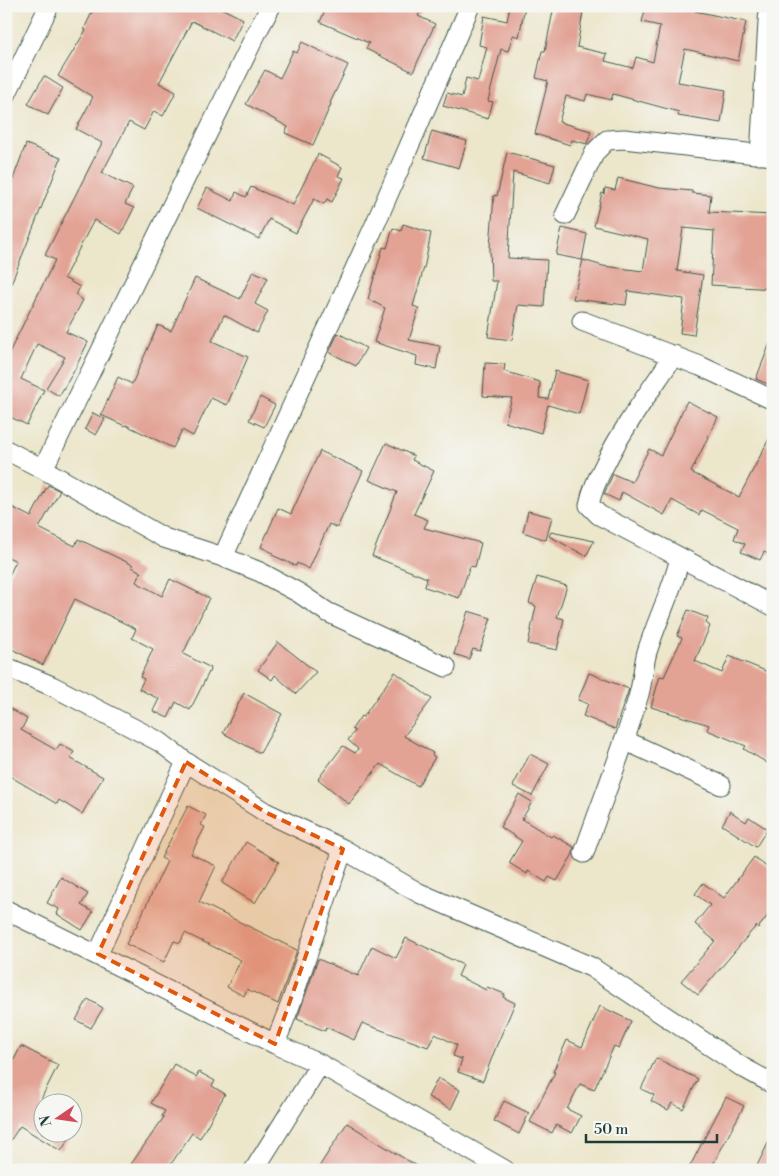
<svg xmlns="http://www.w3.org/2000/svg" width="779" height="1176" font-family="'Libre Bodoni',serif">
<rect width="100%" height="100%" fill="#f6f6f2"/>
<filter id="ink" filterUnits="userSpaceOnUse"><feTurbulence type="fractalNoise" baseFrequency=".02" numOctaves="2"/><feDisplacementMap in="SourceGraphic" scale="10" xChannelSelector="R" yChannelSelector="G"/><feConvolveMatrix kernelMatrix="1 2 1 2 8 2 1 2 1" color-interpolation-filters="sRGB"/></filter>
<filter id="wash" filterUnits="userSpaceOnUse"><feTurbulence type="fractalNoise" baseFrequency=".0096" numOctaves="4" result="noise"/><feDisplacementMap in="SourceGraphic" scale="20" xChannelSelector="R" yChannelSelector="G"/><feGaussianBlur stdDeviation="1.12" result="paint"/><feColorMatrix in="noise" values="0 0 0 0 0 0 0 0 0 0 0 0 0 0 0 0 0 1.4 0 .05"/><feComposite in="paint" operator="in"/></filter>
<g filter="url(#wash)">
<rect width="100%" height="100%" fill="#ece6cb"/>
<g id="blocks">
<path fill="#e2a294" d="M95 6H217L243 19 232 41 192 21 159 83 176 92 163 116 154 111 144 130 129 122 102 173 133 188 125 204 134 208 121 234 94 220 64 278 80 287 76 295 83 300 66 332 88 342 74 371 59 396 46 388 65 357 37 344 21 379 44 390 27 425 6 415V359L55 260 45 255 102 143 76 129 93 97 58 76 86 30 84 29Z
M327 6H423L418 16 435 24 413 72 366 49 369 43 320 22Z
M510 6H525L519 37 513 35 508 51 501 49 488 101 493 102 488 119 443 106 447 93 462 97 466 78 478 81 487 47 479 45 484 16 507 21Z
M554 6H584L577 47 607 54 605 61 633 68 636 57 653 62 660 26 642 22 646 6H696L695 11 746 22 738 61 685 49 678 82 726 90 721 123 678 116 679 112 613 94 611 100 587 94 585 101 566 96 559 122 591 131 587 144 572 140 570 145 535 134 548 81 536 78 542 51H545Z
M302 42 348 65 330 103 331 104 313 145 285 133 288 127 246 104 265 70 280 78 293 51 297 53Z
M44 76 63 88 48 115 28 104Z
M432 131 467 141 459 168 424 158Z
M26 144 61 158 7 294 6 195 14 179H13Z
M507 152 555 165 550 183 513 172 508 258 547 260 544 307 518 305 512 340 488 337 497 281H491L490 247 494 195 497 196Z
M318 154 342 167 338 176 344 178 332 202 327 199 324 204 314 199 296 233 269 219 259 239 197 208 207 188 233 201 236 192 246 197 251 187 293 205Z
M618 178 659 188 692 191V193L711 195 709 212 773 215V289L711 285 714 231 683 228 677 271 703 275 694 335 680 333 684 299 628 291 626 305 573 299 583 260 603 266 643 271 648 239 594 226 602 193 604 194 605 188 615 190Z
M403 224 431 233 425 264 413 306 419 308 409 340 440 346 436 369 416 365 417 356 374 342 385 308 368 299 383 247 387 248 393 228 401 231Z
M562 228 587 234 582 260 556 255Z
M253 271 268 278 255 304 268 311 257 333 224 315 212 341 248 357 227 405 211 398 193 436 182 430 173 448 126 425 125 426 101 415 118 377 132 384 158 325 171 331 195 278 240 299Z
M338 333 366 348 356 366 329 352Z
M772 338 773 339V386L756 379Z
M485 363 505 364 504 371 540 382 539 398 548 399 555 371 588 380 579 414 548 405 541 433 505 422 512 398 483 396Z
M260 397 275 405 264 427 249 420Z
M687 401 718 417 691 472 739 497 773 431V556L764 552 760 560 741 552 745 544 734 539 738 528 702 510 699 515 672 500 664 515 622 492 619 501 604 494 613 474 632 482 649 449 661 455Z
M93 413 105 419 96 435 85 429Z
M386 443 414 456 412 460 434 471 414 514 428 520 424 528 481 543 475 567 470 566 459 598 425 587 427 578 372 556 397 492 369 480Z
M320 451 363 471 337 528 329 524 309 569 297 563 296 566 272 555 273 553 261 547 278 508 291 514Z
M48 485 60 491 39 528 75 546 78 539 133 565 132 567 141 572 136 582 162 596 170 579 209 598 183 654 211 668 190 710 176 702 168 718 153 711 159 699 139 689 144 679 140 677 153 649 132 638 136 629 75 599 43 665 6 646V582L16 561 6 556V504L31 517Z
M528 511 552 517 546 540 523 532Z
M551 532 594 541 586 556 549 536Z
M537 577 567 586 557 617 564 619 557 650 528 644 536 606 529 603Z
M688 610 708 618 706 623 710 626 695 661 722 673 729 656 773 674V757L769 764 744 749 746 746 707 730 709 725 651 707 660 676 664 677 682 638 677 636Z
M468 611 491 618 480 651 473 649 469 659 454 654Z
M278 642 316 672 296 694 275 675 272 680 258 670Z
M395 672 432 699 404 736 433 753 432 755 435 757 418 786 380 764 349 804 318 779 343 746 355 753 358 749 348 740 355 731 352 729 361 716 363 717Z
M589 673 629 689 615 729 583 716 588 704 578 700Z
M244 693 282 714 260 753 223 733Z
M6 706 27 719 21 730 56 750 60 744 74 752 70 758 103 777 82 814 59 800 57 804 6 774Z
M530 754 549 764 532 796 513 786Z
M519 794 532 802 522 819 551 837 553 835 574 847 573 854 557 881 549 877 546 882 528 871 527 874 509 863 522 841 500 827Z
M188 806 206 815 201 825 205 827 191 854 216 866 199 902 297 950 278 1004 247 989 244 996 227 987 241 960 185 933 180 943 174 941 164 962 126 944 135 927H136L167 861 161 858Z
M730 811 746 822 749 817 767 829 756 847 722 825Z
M246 842 279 862 255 903 222 883Z
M754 857 773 872V909L758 928 756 926 698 995 681 981 715 941 695 924 710 905 695 894 703 883 724 898Z
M61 877 88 894 81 905 93 912 82 930 57 914 59 909 47 903Z
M406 938 463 965 458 976 486 990 487 987 505 994 503 997 515 1003 496 1047 483 1081 458 1072 462 1059 453 1056 457 1045 435 1034 428 1047 362 1023 354 1040 326 1027 325 1031 297 1019 318 959 358 976 372 946 396 958Z
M88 999 103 1008 91 1028 76 1020Z
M600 1006 631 1021 619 1048 614 1046 594 1090 580 1084 567 1109 581 1116 572 1133 556 1125 552 1133 530 1122 555 1072H553L567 1040 582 1047Z
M21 1046 58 1065 42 1097V1134H72L61 1151 20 1126 6 1147V1075Z
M656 1058 698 1079 683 1109 672 1103 668 1110 651 1101 654 1095 641 1089Z
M174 1064 196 1077 199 1072 215 1081 212 1086 225 1094 200 1138 192 1133 167 1170H127L164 1117 162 1116 165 1111 151 1103Z
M438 1078 460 1090 451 1109 428 1097Z
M726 1097 744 1106 710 1170H688Z
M504 1101 529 1113 519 1134 494 1121Z
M347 1123 395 1153 424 1170H317Z
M773 1133V1170H755Z"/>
</g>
</g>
<g filter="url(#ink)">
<use href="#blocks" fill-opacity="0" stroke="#3e564b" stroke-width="1"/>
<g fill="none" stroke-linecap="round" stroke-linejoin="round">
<g stroke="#3e564b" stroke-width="21">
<path id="street" d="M6 95 49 6
M760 155 769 6
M565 215 595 152 607 140 624 139 773 156
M582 321 700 366 773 400
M674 355C651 390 625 424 606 462 599 476 592 489 589 505L599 515 773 606
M6 450 43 469 164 538 223 557 260 572 299 593 327 612 446 667
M43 469 258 30 271 6
M223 557 374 227 470 6
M6 667 52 686 160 742 186 762 265 812 343 849 419 893 591 967 742 1067 773 1084
M624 740 721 785
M343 849 291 1003 275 1044 320 1064 505 1170
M584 853C602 800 624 748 639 694 643 680 643 666 647 652 657 620 672 591 680 558
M6 910 275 1044
M98 954 186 762
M254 1170 320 1064"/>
</g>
<use href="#street" stroke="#fff" stroke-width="19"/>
</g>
</g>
<path fill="#de580e" fill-opacity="0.2" stroke="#de580e" stroke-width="4" stroke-dasharray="10 6" stroke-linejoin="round" d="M186 762 265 812 343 849 275 1044 98 954Z"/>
<rect width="779" height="1176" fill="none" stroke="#f6f6f2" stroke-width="25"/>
<g transform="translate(58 1118) rotate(257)"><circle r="24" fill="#f6f6f2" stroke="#a0aca6"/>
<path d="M0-4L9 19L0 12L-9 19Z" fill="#d1495b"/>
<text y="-8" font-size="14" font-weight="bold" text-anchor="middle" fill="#1f3d34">N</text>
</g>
<path d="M586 1134v8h131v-8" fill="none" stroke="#1f3d34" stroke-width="2.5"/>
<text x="594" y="1134" font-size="15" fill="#1f3d34" stroke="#f6f6f2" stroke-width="4" paint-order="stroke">50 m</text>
</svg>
